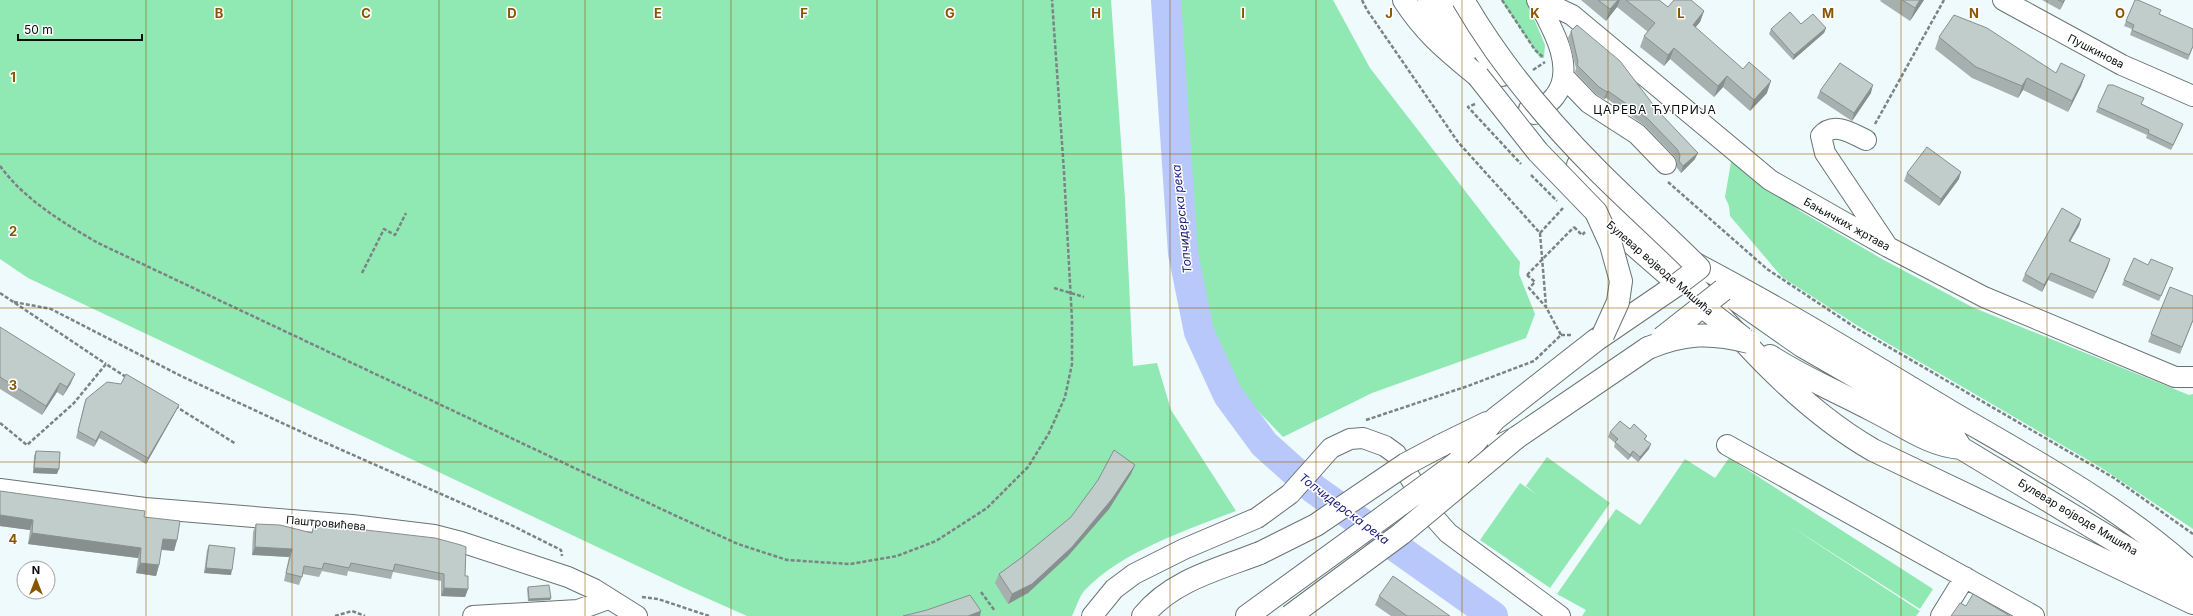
<svg xmlns="http://www.w3.org/2000/svg" width="2193" height="616" font-family="Inter,sans-serif">
<rect width="100%" height="100%" fill="#eefafc"/>
<path fill="#90e8b3" d="M0 0H1111L1125 199 1133 366 1157 363 1171 410 1236 511C1187 530 1120 552 1084 591 1079 597 1076 608 1072 616H747L682 587 28 278 0 259Z
M1175 0H1333L1370 68 1520 262 1519 274 1535 314 1526 338 1372 393 1283 437 1214 365 1186 192Z
M1501 0H1526L1545 45 1544 58H1540Z
M1732 156 1800 211 1882 259 1972 307 2189 395 2193 394V529L2100 467 1858 326 1782 277 1730 216 1729 206 1725 197Z
M1547 457 1610 503 1550 588 1480 540 1520 483 1536 494 1526 486Z
M1729 458 1933 589 1920 609 1787 524 1920 611 1916 616H1582L1586 610 1557 594 1616 509 1640 525 1685 459 1715 478Z"/>
<g fill="none" stroke-linecap="round" stroke-linejoin="round">
<path stroke="#b9c8fb" stroke-width="30" d="M1166 0 1183 253 1199 332 1228 395 1264 444 1314 489 1493 616"/>
<g stroke="#697375" stroke-width="22">
<path id="minor" d="M2003 0 2122 65 2193 96
M1541 8 1553 6 1572 15 1770 180 1888 247 1984 297 2175 377H2193
M1563 76 1589 103 1637 134 1666 164
M1529 109 1534 114C1541 109 1550 103 1555 96 1577 68 1551 26 1537 0
M1866 140C1851 133 1834 121 1821 136L1825 153 1886 244
M1727 445 2034 616
M0 489 145 508 352 525 434 535 461 542 568 577 594 589 637 616
M473 616 578 610 608 599
M1092 616 1114 589 1134 574 1184 549 1257 518 1290 494 1331 448 1350 439 1363 438 1385 446 1396 454 1432 515 1448 533 1560 616
M1941 616 1965 577"/>
</g>
<g stroke="#697375" stroke-width="24">
<path id="major" d="M1404 0C1426 34 1447 50 1478 76
M1429 0 1464 55
M1447 0 1502 75
M1578 165C1604 193 1635 217 1660 246 1724 320 1788 401 1873 450L2193 603
M1596 212 1675 281
M1684 258C1775 305 1863 359 1951 412 2035 461 2121 507 2193 573
M1732 297 1802 346 1945 428 1954 437 1961 448
M1770 356C1802 377 1838 392 1872 410 1901 424 1929 446 1961 448L2193 588
M1440 446 1487 423
M1499 446 1516 438 1648 348
M1457 463 1495 419 1596 340 1678 284
M1143 616C1172 580 1219 569 1260 553
M1247 616 1401 504"/>
</g>
<path stroke="#7b8385" stroke-width="2.5" stroke-dasharray="4 2" stroke-linecap="butt" d="M1362 0 1367 10 1458 142 1540 233 1563 208
M1502 0 1535 50 1543 57
M1533 70 1545 62
M1475 104 1468 107 1521 164
M1875 124 1944 0
M0 166C25 200 62 222 98 243L674 515 738 544 787 560 850 564 897 556 936 541 987 508 1028 467 1049 433 1065 397 1072 364V320L1064 172 1052 0
M1531 175 1557 201
M1668 182 1767 269 1856 328 2114 478 2193 534
M1574 227 1582 235 1585 232
M1540 233 1546 306
M362 273 384 229 395 235 406 213
M1054 288 1084 297
M0 293 106 364
M14 302 51 309 181 376 308 435 511 525 561 550 562 556
M1561 335H1571
M175 406 236 444
M1366 420 1468 386 1534 361 1561 335 1546 307 1529 288 1535 282 1527 275
M0 423 27 445 74 403 106 364 126 377
M981 592 995 611
M642 597 658 599 709 616
M335 616 352 611 365 616"/>
<use href="#minor" stroke="#fff" stroke-width="20"/>
<use href="#major" stroke="#fff" stroke-width="22"/>
<g stroke="#697375" stroke-width="24" stroke-linecap="butt">
<path id="major-bridge" d="M1463 0C1499 62 1547 120 1598 171 1631 204 1666 235 1699 268L1678 284
M1478 76 1538 152 1596 212 1611 245 1621 281 1618 302 1603 335
M1703 307 1743 338
M1662 338 1723 290
M1648 348C1685 333 1710 332 1749 342
M1401 504 1457 463
M1260 553 1316 525 1406 464 1440 446
M1290 616 1401 534 1516 438"/>
</g>
<path stroke="#7b8385" stroke-width="2.5" stroke-dasharray="4 2" stroke-linecap="butt" d="M1527 275 1574 227"/>
<use href="#major-bridge" stroke="#fff" stroke-width="22"/>
</g>
<path fill="#a6b0af" d="M1581 0H1659L1668 7 1704 11 1700 22 1695 28 1767 93 1750 111 1723 87 1714 97 1670 59 1664 66 1640 47 1644 36 1648 32 1617 7 1606 21Z
M1881 0H1924L1910 21 1880 1Z
M2042 0H2065L2060 10Z
M2160 14 2193 47 2188 60 2130 35 2132 29 2124 26 2126 21Z
M1801 24 1826 28 1824 33 1793 60 1769 34 1771 29Z
M1571 31 1695 159 1681 173 1677 168V162L1674 156 1645 126 1606 98 1604 99 1596 94 1575 72 1576 68 1568 38Z
M1939 37 2056 73 2085 75 2081 86 2068 112 2023 90 2018 98 1972 78 1935 49Z
M1820 91 1871 93 1852 121 1817 98Z
M2142 104 2183 124 2171 150 2146 138 2147 135 2096 112 2098 107Z
M1907 173 1959 179 1939 206 1904 181Z
M2081 219 2079 226 2070 242 2108 266 2093 299 2048 280 2042 292 2022 281 2025 274Z
M2148 265 2173 268 2159 301 2122 285 2124 280Z
M2170 287 2193 321 2180 354 2148 342Z
M0 327 71 383 63 396 57 392 42 415 0 389Z
M86 399 176 411 146 464 99 438 94 447 76 438 84 405Z
M1630 429 1647 436 1645 440 1649 449 1638 462 1631 456 1628 460 1614 447 1615 443 1608 437 1610 432Z
M36 451 57 474 33 473 34 456Z
M1131 474 1109 509 1068 556 1028 593 1008 604 995 583 999 574 1021 558Z
M0 491 144 517 177 540 174 551 161 550 159 565 156 576 136 573 138 558 28 544 30 530 0 526Z
M256 524 311 533 314 525 357 531V529L465 576 468 589 465 597 441 596V581L393 572 391 579 348 571 347 576 322 571 319 577 303 574 299 585 284 581 289 557 252 555 253 532Z
M209 545 231 575 204 573 207 550Z
M528 587 551 598 550 600 528 601 527 589Z
M1379 596 1450 616H1391L1375 605Z"/>
<path fill="#87908e" d="M1618 0H1620L1617 7 1606 21 1610 9Z
M1920 0H1924L1910 21 1915 8Z
M2064 0H2065L2060 10 2063 2Z
M1704 11 1700 22 1688 36 1693 25Z
M1826 28 1824 33 1793 60 1794 55Z
M1674 48 1670 59 1664 66 1668 55Z
M2085 75 2081 86 2068 112 2072 101Z
M1727 76 1723 87 1714 97 1718 86Z
M2027 78 2023 90 2018 98 2022 86Z
M1771 81 1767 93 1750 111 1754 100Z
M1873 85 1871 93 1852 121 1854 113Z
M1608 91 1606 98 1604 99 1607 92Z
M2183 124 2181 129 2171 150 2173 145Z
M1698 153 1695 159 1681 173 1683 166Z
M1961 172 1959 179 1939 206 1941 199Z
M2081 219 2079 226 2066 248 2069 241Z
M2110 259 2108 266 2093 299 2096 292Z
M2051 273 2048 280 2042 292 2044 285Z
M75 374 71 383 63 396 67 387Z
M60 383 57 392 42 415 46 406Z
M179 405 176 411 146 464 148 458Z
M101 431 99 438 94 447 96 441Z
M1651 444 1649 449 1638 462 1640 457Z
M1633 451 1631 456 1628 460 1630 455Z
M1135 465 1131 474 1109 509 1068 556 1028 593 1008 604 1012 594Z
M34 468 59 469 57 474 33 473Z
M0 515 33 520 30 530 0 526Z
M32 533 141 548 138 558 28 544Z
M163 539 177 540 174 551 159 549Z
M255 547 292 549 289 557 252 555Z
M140 563 159 565 156 576 136 573Z
M206 568 232 570 231 575 204 573Z
M444 588 468 589 465 597 441 596Z
M551 598 550 600 528 601 529 599Z
M981 611 980 616H968Z"/>
<path fill="#c1cdcb" stroke="#87908e" d="M1598 0H1618L1610 9Z
M1626 0H1659L1668 7 1674 0H1691L1704 11 1693 25 1743 69 1749 62 1771 81 1754 100 1727 76 1718 86 1674 48 1668 55 1644 36 1655 23Z
M1902 0H1920L1915 8Z
M2058 0H2064L2063 2Z
M2135 0H2138L2161 10 2159 14 2193 29V46L2189 55 2132 30 2134 25 2126 21Z
M1790 12 1801 24 1813 14 1826 28 1794 55 1771 29Z
M1954 15 1987 28 2056 73 2061 63 2085 75 2072 101 2027 78 2022 86 1976 67 1939 37Z
M1577 25 1620 61 1658 111 1698 153 1683 166 1679 161 1680 155 1677 149 1648 119 1608 91 1607 92 1599 87 1577 65 1578 62 1571 31Z
M1840 63 1873 85 1854 113 1820 91Z
M2108 85H2113L2144 98 2141 104 2183 124 2173 145 2148 133 2149 130 2098 107Z
M1927 147 1961 172 1941 199 1907 173Z
M2062 208 2081 219 2069 241 2110 259 2096 292 2051 273 2044 285 2025 274Z
M2134 258 2148 265 2151 259 2173 268 2161 296 2124 280Z
M2170 287 2193 296V320L2182 347 2151 334Z
M0 327 75 374 67 387 60 383 46 406 0 377Z
M126 374 179 405 148 458 101 431 96 441 78 431 86 399 107 382 121 384Z
M1620 421 1630 429 1634 424 1647 436 1644 439 1651 444 1640 457 1633 451 1630 455 1615 442 1618 439 1610 432Z
M1114 450 1135 465 1112 499 1072 547 1032 584 1012 594 999 574 1021 558 1071 517 1098 480Z
M36 451 60 452 59 469 34 468Z
M0 491 145 511 144 517 180 521 177 540 163 539 159 565 140 563 141 548 32 533 33 520 0 515Z
M256 524 280 525 312 533 314 525 357 531V529L435 538 461 545 466 547 465 576H468V589L444 588V574L395 564 393 571 351 563 349 568 324 563 322 569 304 566 302 577 286 573 292 549 255 547Z
M209 545 235 548 232 570 206 568Z
M1393 576 1450 616H1407L1379 596Z
M549 585 551 598 529 599 528 587Z
M1973 594 2010 616H1951L1960 603 1966 606Z
M970 595 981 611 968 616H903L927 610Z"/>
<path fill="none" stroke="#850" stroke-width="1" stroke-opacity="0.55" d="M146 0V616M292 0V616M439 0V616M585 0V616M731 0V616M877 0V616M1023 0V616M1170 0V616M1316 0V616M1462 0V616M1608 0V616M1754 0V616M1901 0V616M2047 0V616M0 154H2193M0 308H2193M0 462H2193"/>
<g text-anchor="middle" stroke-width="3" stroke-linejoin="round" paint-order="stroke">
<g font-size="11" fill="#0a0e0f" stroke="#fff">
<text transform="translate(2096 51) rotate(27)" y="4">Пушкинова</text>
<text transform="translate(1847 224) rotate(29)" y="4">Бањичких жртава</text>
<text transform="translate(1660 268) rotate(41)" y="4">Булевар војводе Мишића</text>
<text transform="translate(2078 517) rotate(31)" y="4">Булевар војводе Мишића</text>
<text transform="translate(326 523) rotate(5)" y="4">Паштровићева</text>
</g>
<g font-size="12" letter-spacing="1" fill="#0a0e0f" stroke="#fff">
<text x="1655" y="114">ЦАРЕВА ЋУПРИЈА</text>
</g>
<g font-size="12" font-style="italic" fill="#191977" stroke="#fff">
<text transform="translate(1182 219) rotate(-96)" y="4">Топчидерска река</text>
<text transform="translate(1344 509) rotate(37)" y="4">Топчидерска река</text>
</g>
</g>
<g font-size="13" text-anchor="middle" font-weight="bold" fill="#850" stroke="#fff" stroke-width="3" stroke-linejoin="round" paint-order="stroke">
<text x="219" y="18">B</text>
<text x="366" y="18">C</text>
<text x="512" y="18">D</text>
<text x="658" y="18">E</text>
<text x="804" y="18">F</text>
<text x="950" y="18">G</text>
<text x="1096" y="18">H</text>
<text x="1243" y="18">I</text>
<text x="1389" y="18">J</text>
<text x="1535" y="18">K</text>
<text x="1681" y="18">L</text>
<text x="1828" y="18">M</text>
<text x="1974" y="18">N</text>
<text x="2120" y="18">O</text>
<text x="13" y="82">1</text>
<text x="13" y="236">2</text>
<text x="13" y="390">3</text>
<text x="13" y="544">4</text>
</g>
<g transform="translate(36 580)"><circle r="19" fill="#ffffff" stroke="#9d9f9f"/>
<path d="M0-3L7 15L0 10L-7 15Z" fill="#885500"/>
<text y="-6" font-size="11" font-weight="bold" text-anchor="middle" fill="#0a0e0f">N</text>
</g>
<path d="M18 34v6h124v-6" fill="none" stroke="#0a0e0f" stroke-width="2"/>
<text x="24" y="34" font-size="12" fill="#0a0e0f" stroke="#ffffff" stroke-width="3" paint-order="stroke">50 m</text>
</svg>
